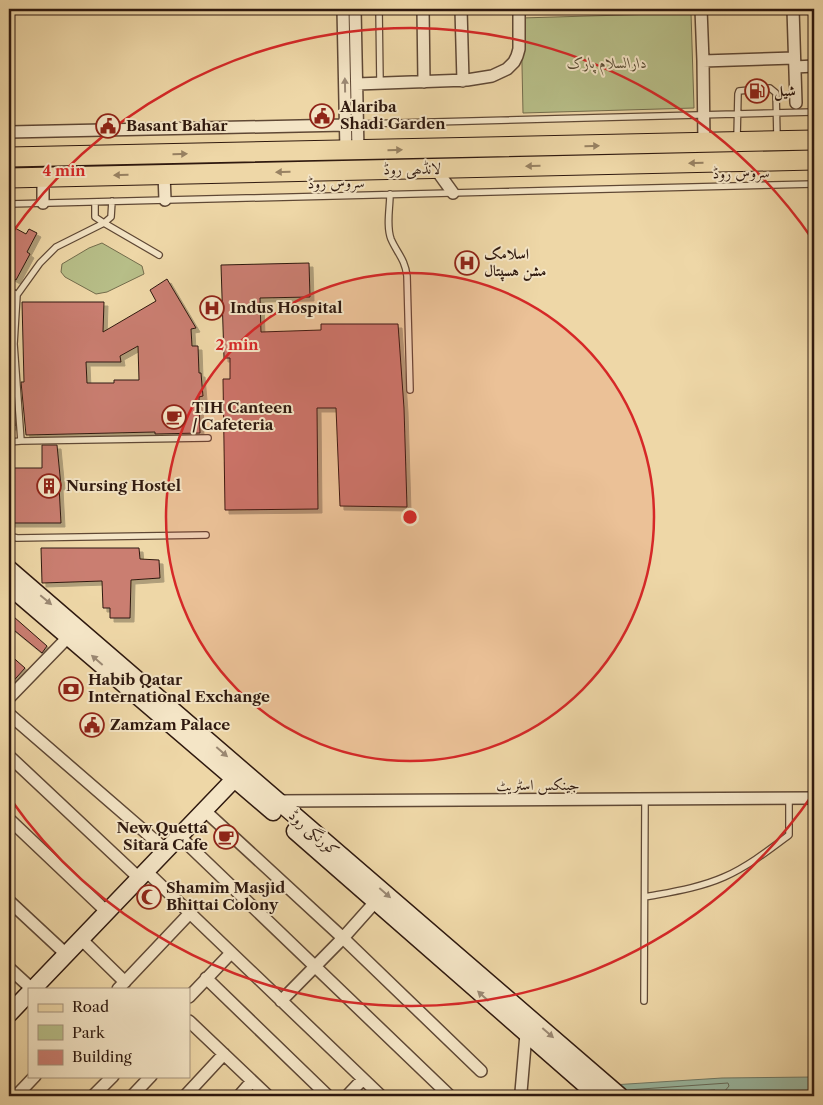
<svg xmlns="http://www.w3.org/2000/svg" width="823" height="1105" font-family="'Libre Caslon Text',Amiri,serif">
<defs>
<filter id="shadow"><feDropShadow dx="4" dy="4" stdDeviation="0" flood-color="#0004"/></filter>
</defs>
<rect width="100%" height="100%" fill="#eed7a7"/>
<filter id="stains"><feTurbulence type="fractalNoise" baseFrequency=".004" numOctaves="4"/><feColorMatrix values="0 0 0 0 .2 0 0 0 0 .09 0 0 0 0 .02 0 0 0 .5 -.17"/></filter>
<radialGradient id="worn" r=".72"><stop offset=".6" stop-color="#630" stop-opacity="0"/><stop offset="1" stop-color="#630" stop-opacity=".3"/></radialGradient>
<path fill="#b7be88" stroke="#736c4c" d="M691 13 694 108 523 113 521 18Z
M102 243 142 266 144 274 107 292 96 294 65 277 61 272 62 264 89 248Z"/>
<path fill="#9abaa4" stroke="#6f7a68" d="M814 1077V1090L731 1092 727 1096H625L612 1085 722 1078Z"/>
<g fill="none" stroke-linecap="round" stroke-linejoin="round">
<path stroke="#646a5a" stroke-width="1" d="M627 1090 728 1083 729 1086 724 1092V1096
M634 1096 636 1095 715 1090 717 1092V1096"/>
</g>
<path fill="#ca7e71" stroke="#2f190f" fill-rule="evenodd" filter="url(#shadow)" d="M15 228 26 234 29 229 37 233 27 252 30 254 16 280 9 276V239Z
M309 263 310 297 260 298 261 332 321 330V324H398L404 408 407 507 340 506 336 408H317L318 509 225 510 223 379H230V358H224L221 265Z
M167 279 196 328 191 329 192 346H198L199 373H201L202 385 203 396 199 397 200 433 155 434V432L26 435 21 382H24L22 302H104L103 332 156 301 150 290ZM138 346 139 380H114V383H87L86 362H121L120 356Z
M9 380 12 381 15 426H9Z
M42 445H57L61 486H59L61 523H9V468H42Z
M41 548H139L140 559 159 560 160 578 131 580 130 618H110V608H103L102 581 42 583Z
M14 617 47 646 42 653 9 626V623Z
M9 654 25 668 9 686Z"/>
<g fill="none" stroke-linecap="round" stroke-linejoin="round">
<g stroke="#5f4835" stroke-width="8">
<path id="lane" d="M379 9 380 82
M358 124 814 112
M737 138 738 94 739 91 770 88 776 93 777 137
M390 194C390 208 386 226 391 239 397 253 405 259 407 276L410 390
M112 201 111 217 104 223 159 255
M9 204 814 184
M9 290 17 295
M21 441 208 438
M9 442 21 441 14 344 17 295 40 263 56 247 104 223 95 217V202
M9 536 17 538 206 535
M645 897C671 892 699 888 724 877 747 867 769 850 789 835V798
M644 1001 645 799"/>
</g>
<g stroke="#5f4835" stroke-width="14">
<path id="street" d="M343 9 346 151
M355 9 358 151
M423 9 424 82
M461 9 463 81
M701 9 703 61 704 143
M793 9 796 103
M703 61 794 58
M795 67 814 66
M357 84 467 80 492 76 507 69 514 62 517 56 519 49V9
M9 132 345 125
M435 168 453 193
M164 174 165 200
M43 203V177
M9 698 74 631
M9 714 166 850
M9 756 139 878
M276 801 814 798
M204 810 343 938 481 1071
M9 819 107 912
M179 836 450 1096
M146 871 381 1096
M9 901 66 954
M81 939 125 982
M9 968 32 989
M206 978 328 1096
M118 989 190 913
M189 997 231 953
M281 1001 343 938 376 901
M189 1021 268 1096
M16 1096 35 1076
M93 1096 113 1076
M132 1096 151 1076
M185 1096 224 1054
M239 1096 252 1081
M347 1096 363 1079
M519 1096 521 1092 526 1034"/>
</g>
<g stroke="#2f190f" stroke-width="19">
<path id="secondary" d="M9 569 620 1096
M9 586 273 812
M295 831 598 1096
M33 989 241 772
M9 1014 29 993"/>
</g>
<g stroke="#2f190f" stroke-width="21">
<path id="primary" d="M9 157 814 140
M9 178 814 160"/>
</g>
<use href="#lane" stroke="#f4e5c6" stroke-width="5.5"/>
<use href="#street" stroke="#f4e5c6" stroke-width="11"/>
<use href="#secondary" stroke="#f4e5c6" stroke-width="16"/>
<use href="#primary" stroke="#eed7a7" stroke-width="19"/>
</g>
<defs><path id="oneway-solid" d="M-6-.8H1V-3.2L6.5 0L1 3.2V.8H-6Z" transform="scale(1.25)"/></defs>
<g fill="#9b8974">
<use href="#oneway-solid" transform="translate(345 85) rotate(-91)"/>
<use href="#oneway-solid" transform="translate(46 600) rotate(40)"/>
<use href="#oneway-solid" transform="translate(97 660) rotate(-139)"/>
<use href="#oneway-solid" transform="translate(222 752) rotate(41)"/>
<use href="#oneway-solid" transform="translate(385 893) rotate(41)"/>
<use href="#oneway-solid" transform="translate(483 996) rotate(-138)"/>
<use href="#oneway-solid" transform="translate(548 1033) rotate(41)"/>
</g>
<g fill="#988263">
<use href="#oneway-solid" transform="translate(592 146) rotate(-1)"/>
<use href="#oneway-solid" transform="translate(395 150) rotate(-1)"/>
<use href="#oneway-solid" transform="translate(180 154) rotate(-1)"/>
<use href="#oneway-solid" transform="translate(696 163) rotate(179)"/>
<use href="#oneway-solid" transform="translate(533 166) rotate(179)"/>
<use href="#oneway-solid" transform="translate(283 172) rotate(179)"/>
<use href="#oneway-solid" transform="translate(121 175) rotate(179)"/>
</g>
<circle cx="410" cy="517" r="244" fill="#d62828" fill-opacity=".12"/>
<g fill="none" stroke="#d62828" stroke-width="2.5">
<circle cx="410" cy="517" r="244"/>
<path d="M813 794A489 489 0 0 1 9 797M9 237A489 489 0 0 1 813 240"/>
</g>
<defs>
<g id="fuel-ring" transform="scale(1.25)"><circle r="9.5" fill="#f4e5c6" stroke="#8f2418" stroke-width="1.5"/><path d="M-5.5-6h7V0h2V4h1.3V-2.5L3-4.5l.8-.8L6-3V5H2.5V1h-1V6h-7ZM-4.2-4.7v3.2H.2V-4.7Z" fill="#8f2418"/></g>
<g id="civic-ring" transform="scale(1.25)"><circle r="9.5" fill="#f4e5c6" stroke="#8f2418" stroke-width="1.5"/><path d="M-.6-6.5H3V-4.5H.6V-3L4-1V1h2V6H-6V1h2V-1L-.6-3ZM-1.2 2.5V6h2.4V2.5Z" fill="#8f2418"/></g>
<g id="hospital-ring" transform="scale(1.25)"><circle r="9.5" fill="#f4e5c6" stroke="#8f2418" stroke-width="1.5"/><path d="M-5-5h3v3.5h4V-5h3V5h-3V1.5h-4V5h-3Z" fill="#8f2418"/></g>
<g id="cafe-ring" transform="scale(1.25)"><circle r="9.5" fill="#f4e5c6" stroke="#8f2418" stroke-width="1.5"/><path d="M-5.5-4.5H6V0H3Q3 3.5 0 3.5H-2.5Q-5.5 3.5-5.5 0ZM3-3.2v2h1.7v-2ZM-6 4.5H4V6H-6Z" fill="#8f2418"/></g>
<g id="building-ring" transform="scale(1.25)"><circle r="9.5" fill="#f4e5c6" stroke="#8f2418" stroke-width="1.5"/><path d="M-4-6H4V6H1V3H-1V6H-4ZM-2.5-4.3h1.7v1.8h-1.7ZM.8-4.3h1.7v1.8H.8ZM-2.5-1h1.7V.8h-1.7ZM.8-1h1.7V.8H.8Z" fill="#8f2418"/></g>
<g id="bank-ring" transform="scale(1.25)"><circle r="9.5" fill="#f4e5c6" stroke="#8f2418" stroke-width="1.5"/><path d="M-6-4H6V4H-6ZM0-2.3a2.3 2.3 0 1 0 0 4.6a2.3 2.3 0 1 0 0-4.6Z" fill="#8f2418"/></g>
<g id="mosque-ring" transform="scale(1.25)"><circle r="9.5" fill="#f4e5c6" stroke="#8f2418" stroke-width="1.5"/><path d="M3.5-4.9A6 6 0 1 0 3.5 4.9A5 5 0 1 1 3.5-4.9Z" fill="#8f2418"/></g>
</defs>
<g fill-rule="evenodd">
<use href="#fuel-ring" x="757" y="91"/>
<use href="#civic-ring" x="322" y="116"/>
<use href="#civic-ring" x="108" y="126"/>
<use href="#hospital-ring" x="467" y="263"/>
<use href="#hospital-ring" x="212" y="308"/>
<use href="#cafe-ring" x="174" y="417"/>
<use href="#building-ring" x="49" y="486"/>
<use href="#bank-ring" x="71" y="689"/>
<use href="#civic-ring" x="92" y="725"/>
<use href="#cafe-ring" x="226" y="837"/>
<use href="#mosque-ring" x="149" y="897"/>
</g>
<g text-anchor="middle" stroke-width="4" stroke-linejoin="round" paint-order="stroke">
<g font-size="15" font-style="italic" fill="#584b33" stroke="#f4e5c6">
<text x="607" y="68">دارالسلام پارک</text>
</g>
<g font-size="15" font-weight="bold" fill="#2f190f" stroke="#f4e5c6" text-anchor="start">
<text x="774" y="96">شیل</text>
<text x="340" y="112">Alariba<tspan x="340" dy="17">Shadi Garden</tspan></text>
<text x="126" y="131">Basant Bahar</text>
<text x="484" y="259">اسلامک<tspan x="484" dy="17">مشن ہسپتال</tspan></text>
<text x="230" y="313">Indus Hospital</text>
<text x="192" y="413">TIH Canteen<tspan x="192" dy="17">/ Cafeteria</tspan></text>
<text x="66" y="491">Nursing Hostel</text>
<text x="88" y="685">Habib Qatar<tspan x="88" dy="17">International Exchange</tspan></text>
<text x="110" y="730">Zamzam Palace</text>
<text x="208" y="833" text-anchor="end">New Quetta<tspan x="208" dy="17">Sitara Cafe</tspan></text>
<text x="166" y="893">Shamim Masjid<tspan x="166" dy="17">Bhittai Colony</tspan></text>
</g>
<g font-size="15" fill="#2f190f" stroke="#f4e5c6">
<text transform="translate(412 169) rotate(-1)" y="5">لانڈھی روڈ</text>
<text transform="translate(741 173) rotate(-1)" y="5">سروس روڈ</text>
<text transform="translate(336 183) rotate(-1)" y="5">سروس روڈ</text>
<text x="538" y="790">جینکس اسٹریٹ</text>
<text transform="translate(314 833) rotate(41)" y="5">کورنگی روڈ</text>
</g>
</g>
<circle cx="410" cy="517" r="8" fill="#d62828" stroke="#f4e5c6" stroke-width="2.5"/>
<g font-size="15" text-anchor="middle" font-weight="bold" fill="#d62828" stroke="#f4e5c6" stroke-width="4" stroke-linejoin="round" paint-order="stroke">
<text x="64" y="176">4 min</text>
<text x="237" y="350">2 min</text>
</g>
<rect width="823" height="1105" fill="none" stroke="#eed7a7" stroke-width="30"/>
<rect x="10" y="10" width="803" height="1085" fill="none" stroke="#2f190f" stroke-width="2.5"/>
<rect x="15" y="15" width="793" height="1075" fill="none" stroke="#2f190f"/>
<rect x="28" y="988" width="162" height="90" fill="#f4e5c6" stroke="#a5937d"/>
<rect x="38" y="1004" width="25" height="8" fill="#eed7a7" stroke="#a5937d"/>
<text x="72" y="1012" font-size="15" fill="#2f190f">Road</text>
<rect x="38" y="1025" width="25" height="15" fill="#b7be88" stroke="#a5937d"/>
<text x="72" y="1038" font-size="15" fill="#2f190f">Park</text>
<rect x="38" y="1050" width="25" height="15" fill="#ca7e71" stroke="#a5937d"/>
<text x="72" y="1062" font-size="15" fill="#2f190f">Building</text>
<rect width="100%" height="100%" filter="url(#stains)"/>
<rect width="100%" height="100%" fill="url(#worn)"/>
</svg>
